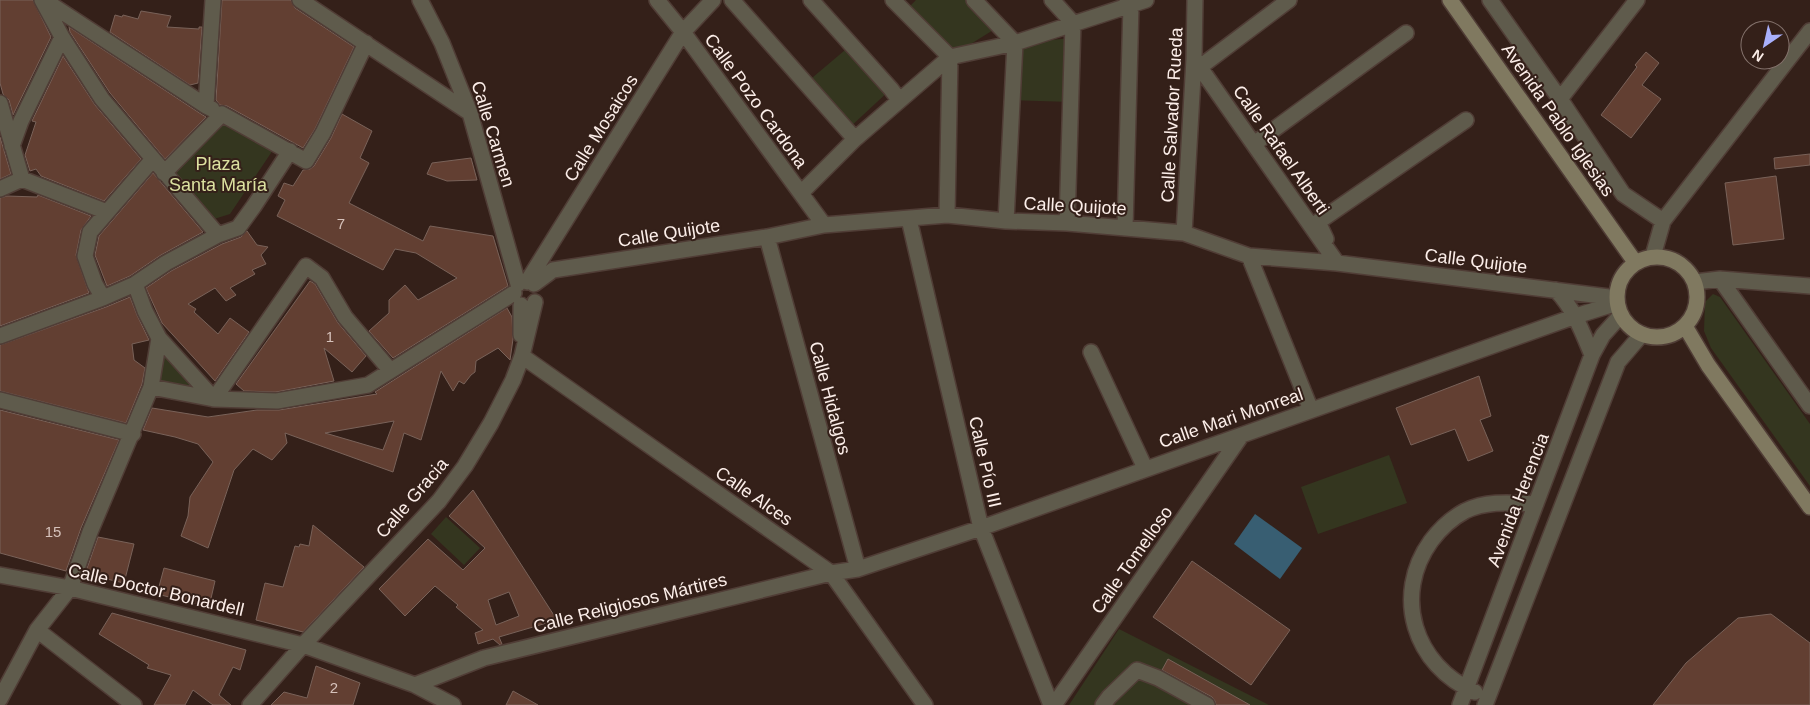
<svg xmlns="http://www.w3.org/2000/svg" width="1810" height="705" font-family="Arial,sans-serif">
<rect width="100%" height="100%" fill="#342019"/>
<path fill="#34361f" d="M916 0H974L998 27 950 57 904 12Z
M1073 38 1071 102 1012 100 1015 43Z
M851 45 891 89 848 129 806 83Z
M224 123 273 150 230 214 214 219 174 175Z
M1713 294 1720 297 1810 424V486L1711 348 1704 331 1705 302Z
M159 338 214 399 151 387Z
M1389 455 1407 503 1318 534 1301 487Z
M446 517 480 548 464 565 431 534Z
M1119 629 1269 705H1069Z"/>
<path fill="#385e72" d="M1255 514 1302 548 1280 579 1234 544Z"/>
<path fill="#623f32" stroke="#796259" fill-rule="evenodd" d="M0 0H33L51 37 13 115 9 100 3 94 0 83Z
M222 0H291L295 8 354 47 315 129 303 148 227 106 220 105 216 100Z
M141 11 171 16 167 27 199 29V27H202L198 83 190 85 110 32 115 15 122 17 123 15 138 19Z
M69 27 201 114 206 117 165 159 110 93 70 32Z
M1646 52 1659 63 1642 85 1661 99 1631 138 1601 115 1637 67 1635 65Z
M63 56 95 105 141 159 104 201 41 176 36 169 30 171 25 155 36 122 32 121Z
M342 114 372 131 360 158 369 163 349 203 423 241 430 226 493 236 508 286 393 358 369 331 389 313V300L405 285 418 300 457 278 416 253 395 249 383 270 277 216 285 200 278 196 284 183 293 186 303 170 310 169 314 166 331 138Z
M0 137 11 174 0 179Z
M1810 154V165L1775 169 1774 158Z
M471 158 477 180 447 181 427 174 432 163Z
M153 173 203 232 161 255 130 276 107 286 95 255 99 236Z
M1776 176 1784 239 1733 245 1725 183Z
M38 195 91 216 81 230 76 255 89 293 0 326V198L7 196 37 197Z
M247 231 257 245 268 247 261 255 266 264 252 270 255 274 230 288 236 295 226 301 215 288 188 304 196 309 194 312 218 334 230 318 249 332 215 381 162 323 146 288 171 271 222 244 241 237Z
M310 281 315 284 338 323 366 356 352 372 324 348 334 381 276 392 244 391 236 384Z
M130 297 137 315 149 340 132 344 134 360 145 368 142 384 126 423 0 391V345L106 307Z
M507 308 512 317 513 339 510 360 498 348 476 361 475 372 471 375 464 384 459 381 453 391 441 371 421 440 404 433 393 472 285 433 287 443 272 460 253 449 234 470 208 548 181 536 188 516 190 497 213 462 198 444 175 437 143 430 152 408 208 417 257 410H279L377 394 375 392ZM394 421 383 450 325 433Z
M1479 376 1491 416 1480 420 1493 451 1468 461 1455 429 1411 445 1396 408Z
M0 410 119 440 81 528 66 571 0 553Z
M473 490 557 620 499 637 502 644 500 645 493 639 478 644 475 633 483 630 456 607 458 605 435 586 405 616 379 589 428 539 463 570 485 548 449 516ZM509 592 519 616 496 625 488 600Z
M313 525 364 567 303 632 256 620 265 583 283 587 295 546 299 547 300 544 309 546Z
M98 537 134 544 124 583 85 574Z
M1192 561 1290 630 1251 685 1153 617Z
M164 568 215 581 209 607 157 594Z
M112 613 246 650 240 670 233 667 219 695 231 705H213L193 690 185 705H154L171 675 147 668 149 665 99 634Z
M1771 614 1810 643V705H1653L1686 663 1738 618Z
M1168 659 1250 705H1216L1215 701 1212 697 1162 670Z
M316 666 360 683 353 705H271L284 692 307 698Z
M513 691 538 705H506Z"/>
<g fill="none" stroke-linecap="round" stroke-linejoin="round">
<g stroke="#503d36" stroke-width="18">
<path id="street" d="M42 0 62 37 102 99 218 235
M44 0 206 106
M300 0 470 113
M420 0 442 43 470 113 518 284
M657 0 683 32 824 225
M732 0 855 139
M811 0 891 89 899 100
M893 0 950 57 947 215
M974 0 1015 43 1006 221
M1052 0 1073 23 1067 223
M1490 0 1560 99 1623 194 1663 221
M1194 59 1337 263
M1200 67 1289 0
M1560 99 1637 0
M0 103 22 179
M212 109 206 106 213 0
M1254 144 1406 33
M12 146 21 121 62 37
M164 173 222 114 306 161 323 133 366 43
M0 189 22 179 107 212
M801 193 855 139 950 57 1015 43 1146 0
M909 219 981 528 1051 705
M1125 228 1131 5 1127 0
M1184 233 1194 59 1195 0
M767 237 858 569
M1326 239 1318 222 1466 120
M1249 256 1311 410
M1653 256 1663 221 1810 31
M1720 279 1810 406
M527 282 683 32 713 0
M1695 282 1720 279 1810 286
M135 284 145 311 159 338 214 399
M534 284 553 270 767 237 824 225 947 215 1006 221 1067 223 1184 233 1249 256 1337 263 1617 298
M1556 290C1574 309 1582 331 1592 355
M103 298 95 284 85 256 90 232 153 159
M521 305V335
M0 336 103 298 135 284 166 263 218 235 238 228 254 206 290 151
M1091 352 1145 468
M522 356 831 573 925 705
M151 387 214 399 277 401 368 385 514 293
M214 399 306 266 322 278 345 317 390 370
M0 400 133 434
M0 575 70 588 303 645 415 685 453 705
M37 630 134 705
M415 685 484 658 831 573 858 569 981 528 1576 316 1617 303
M1475 692C1414 666 1392 595 1431 541 1440 529 1452 518 1465 511 1488 500 1512 503 1536 504
M0 699 37 630 70 588 90 532 151 387 159 338
M250 705 303 645 439 501 465 466 491 423 513 380 522 356 535 302
M1054 705 1241 436
M1103 705 1109 697 1137 670 1158 678 1207 705
M1460 705 1592 355 1603 335 1621 315
M1485 705 1618 362 1642 334"/>
</g>
<g stroke="#503d36" stroke-width="18">
<path id="secondary" d="M1450 0 1635 262
M1617 297a40 40 0 1 1 80 0a40 40 0 1 1-80 0Z
M1685 326 1708 365 1810 507"/>
</g>
<use href="#street" stroke="#5f5b4c" stroke-width="15"/>
<use href="#secondary" stroke="#807960" stroke-width="15"/>
</g>
<g text-anchor="middle" stroke-width="4" stroke-linejoin="round" paint-order="stroke">
<g font-size="15" fill="#d6c2bb">
<text x="341" y="229">7</text>
<text x="330" y="342">1</text>
<text x="53" y="537">15</text>
<text x="334" y="693">2</text>
</g>
<g font-size="18" fill="#fceee9" stroke="#342019">
<text transform="translate(756 101) rotate(54)" y="6">Calle Pozo Cardona</text>
<text transform="translate(1172 115) rotate(-87)" y="6">Calle Salvador Rueda</text>
<text transform="translate(1558 120) rotate(55)" y="6">Avenida Pablo Iglesias</text>
<text transform="translate(601 128) rotate(-58)" y="6">Calle Mosaicos</text>
<text transform="translate(493 134) rotate(73)" y="6">Calle Carmen</text>
<text transform="translate(1281 150) rotate(55)" y="6">Calle Rafael Alberti</text>
<text transform="translate(1075 206) rotate(3)" y="6">Calle Quijote</text>
<text transform="translate(669 233) rotate(-9)" y="6">Calle Quijote</text>
<text transform="translate(1476 261) rotate(7)" y="6">Calle Quijote</text>
<text transform="translate(830 398) rotate(75)" y="6">Calle Hidalgos</text>
<text transform="translate(1231 418) rotate(-19)" y="6">Calle Mari Monreal</text>
<text transform="translate(985 462) rotate(77)" y="6">Calle Pío III</text>
<text transform="translate(754 496) rotate(35)" y="6">Calle Alces</text>
<text transform="translate(412 498) rotate(-49)" y="6">Calle Gracia</text>
<text transform="translate(1518 500) rotate(-69)" y="6">Avenida Herencia</text>
<text transform="translate(1132 560) rotate(-55)" y="6">Calle Tomelloso</text>
<text transform="translate(156 590) rotate(13)" y="6">Calle Doctor Bonardell</text>
<text transform="translate(630 603) rotate(-14)" y="6">Calle Religiosos Mártires</text>
</g>
<g font-size="18" fill="#dce1a0" stroke="#342019">
<text x="218" y="170">Plaza<tspan x="218" dy="21">Santa María</tspan></text>
</g>
</g>
<g transform="translate(1765 45) rotate(214)"><circle r="24" fill="#342019" stroke="#84726c"/>
<path d="M0-4L9 19L0 12L-9 19Z" fill="#a9b0fc"/>
<text y="-8" font-size="14" font-weight="bold" text-anchor="middle" fill="#fceee9">N</text>
</g>
</svg>
